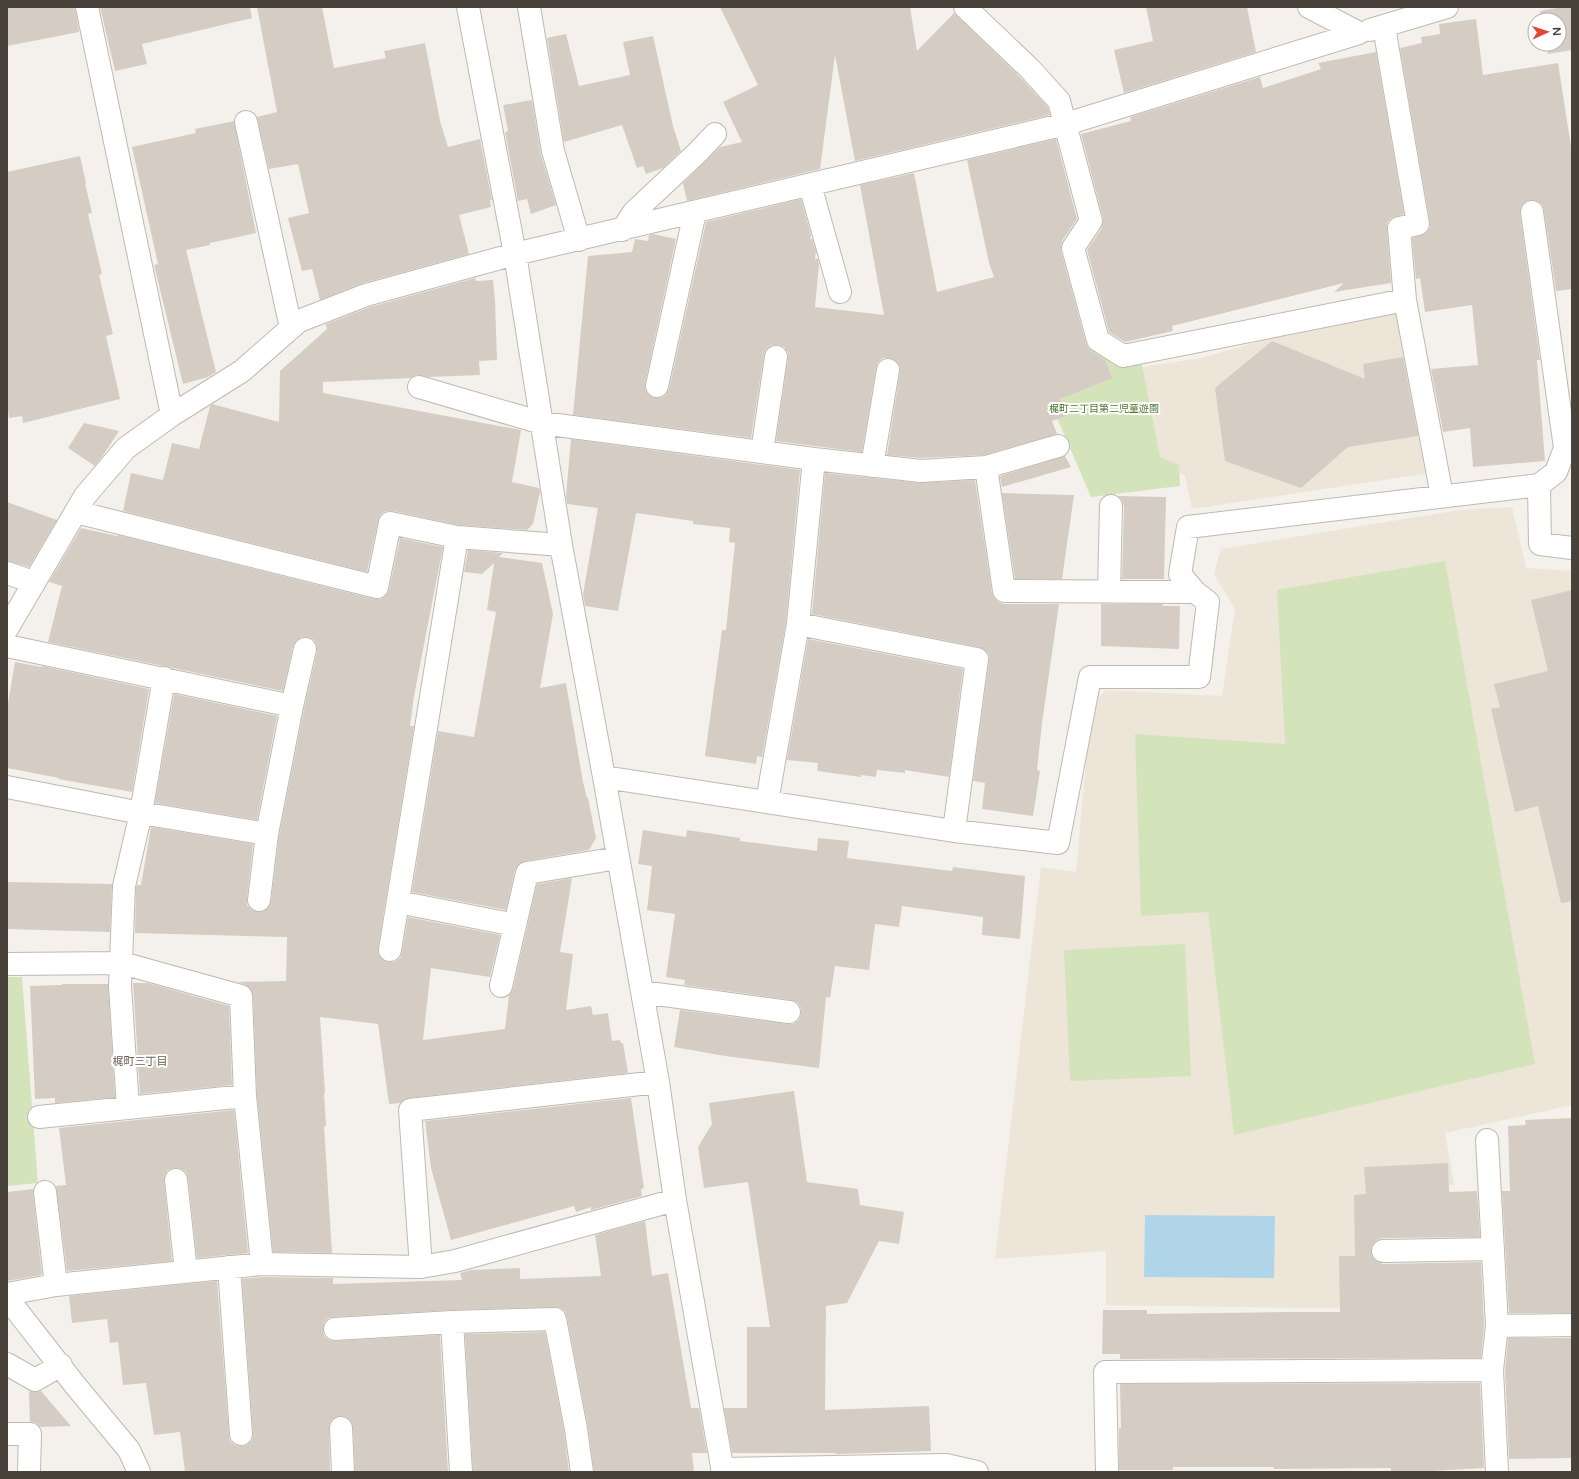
<svg xmlns="http://www.w3.org/2000/svg" width="1579" height="1479" font-family="'Varela Round','Noto Sans JP',sans-serif">
<rect width="100%" height="100%" fill="#f4f1ec"/>
<path fill="#ece5d8" d="M1403 310 1429 473 1192 509 1185 476 1161 462 1135 368 1201 358 1318 325Z
M1512 507 1526 568 1572 571V1105L1445 1133 1454 1185 1373 1191 1380 1309 1106 1305V1251L995 1259 1041 867 1076 872 1091 705 1106 690 1222 696 1235 609 1214 574 1221 549 1460 510Z"/>
<path fill="#d3e4ba" d="M1091 348 1141 360 1160 457 1179 465 1180 486 1091 497 1036 369Z
M1445 561 1535 1064 1234 1135 1208 912 1141 916 1135 734 1285 744 1277 590Z
M1185 944 1191 1076 1070 1081 1064 950Z
M7 977H22L38 1183 7 1186Z"/>
<path fill="#b0d5e9" d="M1145 1215 1275 1216 1274 1278 1144 1277Z"/>
<path fill="#d5cdc3" d="M7 7H75L79 32 7 46Z
M100 7H250L252 18 142 44 147 64 115 71Z
M257 7H322L334 68 386 58 384 51 425 43 440 121 448 147 480 139 492 200H490L491 207 459 215 469 254 363 283 320 300 312 269 302 271 288 218 309 213 298 164 269 169 257 117 277 112Z
M720 7H910L917 51 954 13 1021 78 1048 107 1050 115 855 161 835 55 820 169 687 201 683 183 720 147 742 142 723 102 758 85Z
M1146 7H1247L1256 52 1124 93 1114 50 1153 41Z
M1561 7H1572V50L1548 54 1546 44H1559V20H1542L1540 11Z
M1476 19 1483 75 1558 63 1572 153V289L1556 291 1544 210 1542 204 1537 201 1531 200 1525 202 1521 207 1520 214 1540 360H1537L1545 461 1473 467 1470 428 1443 432 1431 369 1478 365 1472 305 1425 312 1420 278 1416 279 1412 238 1426 233 1430 228V222L1400 48 1422 43 1421 37 1440 34 1439 24Z
M566 34 579 86 630 75 623 42 653 36 673 126 681 151 663 168 646 174 643 166 637 168 622 125 564 142 547 38Z
M1376 52 1404 214 1391 218 1387 223V229L1391 283 1334 292 1344 283 1172 326 1173 331 1125 342 1109 332 1087 250 1102 228 1103 218 1081 134 1131 121 1130 117 1260 77 1263 88 1321 69 1318 63Z
M532 100 541 155 556 205 531 214 527 199 518 201 505 132 508 131 503 105Z
M234 121 256 233 210 243V245L186 250 216 372 208 377 183 384 154 265 158 264 132 147 196 133 195 129Z
M1056 139 1077 219 1062 241 1061 251 1086 343 1091 351 1105 360 1112 378 1060 399 1067 416 1052 421 1057 434 984 455 921 458 887 455 900 372V366L896 361 890 358H883L878 362 876 368 862 452 776 441 788 359V353L784 347 777 345H772L766 349 764 355 751 438 573 415 588 256 632 252 635 239 648 241 649 235 653 234 676 239 645 384V390L649 395 655 398H660L666 395 669 389 706 222 801 199 811 235 810 239H812L816 251 815 259H818L819 265 815 307 884 315 860 185 914 173 937 292 994 277 989 263 967 160Z
M80 156 86 183H85L92 213 88 214 102 274 99 275 113 334 106 336 120 399 23 423 22 416 9 418 7 403V172Z
M475 278 476 281 493 280 495 301 497 360 479 361 480 375 429 377 416 375 411 378 323 382V393L521 430 512 482 539 488 540 492 533 524 527 530 459 525 393 511H386L381 514 378 521 367 572 123 511 131 473 163 480 172 443 199 449 210 406 212 404 279 422 280 371 327 329 326 324 370 307Z
M1272 341 1365 379 1363 364 1403 357 1418 436 1348 447 1301 488 1225 461 1215 388Z
M84 423 119 431 102 457 95 466 68 448Z
M571 439 800 470 786 622 762 757 757 756 756 764 705 756 722 630H726L735 543 729 542 730 528 693 524V521L636 513 618 611 585 606 583 594 598 508 567 504 566 496Z
M1065 456 1071 467 1002 487 1000 476Z
M825 473 920 483 975 480 992 593 994 598 998 602 1004 604H1059L1042 723 1037 770 1040 771 1033 816 982 809 985 783 973 781 989 661V655L985 650 979 647 812 614Z
M1002 493 1074 495 1062 579H1015Z
M1118 496 1166 497 1164 579H1122L1124 506 1122 500Z
M7 502 57 520 29 567 7 561Z
M81 528 117 536 118 535 374 599H381L386 595 389 590 400 538 443 547 414 696 410 726H414L378 948V954L382 959 388 962H394L400 958 402 952 408 917 500 935 490 977 431 968 423 1040 505 1029 509 995 513 989 537 884 572 878 560 952 573 954 566 1010 591 1006 593 1015 608 1013 612 1041 620 1040 621 1043H623L628 1073 409 1098 403 1100 400 1103 389 1104 378 1024 320 1017 325 1093H324L326 1126H324L332 1253 273 1252 257 1095 253 996 250 988 244 984 237 982 286 981 287 937 135 933 136 888 137 885H141L151 827 253 844 247 898V905L252 910 258 912 264 911 269 907 271 902 279 836 304 709 317 652V646L314 640 308 637H302L296 641 293 646 283 691 48 642 62 586 49 582Z
M468 550 503 553 499 557 542 563 553 614 540 688 566 683 583 782 587 798H588L596 838 589 850 525 861 519 864 515 870 506 910 412 892 438 731 474 737 496 612 487 610 494 563 482 574 464 572Z
M1572 590V901L1561 903 1538 806 1515 812 1491 709 1500 707 1494 684 1548 671 1531 600Z
M1101 604H1163V606H1180L1179 649 1101 646Z
M808 639 963 669 949 777 905 770V773L877 770 876 777 861 775V777L817 771 818 763 787 760Z
M15 662 41 667 42 666 149 689 132 792 58 779 59 778 7 768V709Z
M174 694 277 716 257 820 155 803Z
M643 830 686 837 687 830 740 838V841L817 851 818 838 849 841 847 858 952 871 953 867 1025 876 1020 939 982 935 983 917 902 906 899 927 875 924 869 970 835 966 830 998 826 997 819 1068 725 1056 674 1047 680 1010 788 1024H793L799 1020 801 1014V1008L797 1002 791 1000 684 985 685 980 666 977 675 914 647 910 652 866 638 864Z
M7 882 112 884 110 932 7 929Z
M133 983H148L229 1006 232 1085 140 1094Z
M62 984H108L115 1097 55 1103V1098L35 1099 30 986 62 985Z
M794 1091 807 1182 858 1189 860 1205 904 1212 899 1244 879 1241 847 1303 826 1306 825 1410 929 1406 931 1451 836 1454V1453H732L724 1408H747V1327H770L748 1182 704 1188 698 1147 712 1124 709 1103Z
M631 1098 644 1188 641 1189 642 1196 591 1210V1207L576 1212 574 1206 451 1240 431 1168 425 1121Z
M234 1110 248 1253 197 1258 188 1179 186 1172 181 1169 175 1168 168 1170 165 1175 164 1181 172 1261 67 1271 56 1186 66 1185 59 1128Z
M1572 1118V1313H1509L1502 1191H1510L1508 1126 1526 1125 1525 1120Z
M1448 1163 1449 1192 1477 1191 1480 1237 1383 1238 1377 1240 1372 1245 1371 1252 1372 1257 1377 1262 1383 1264 1481 1262 1484 1326 1481 1358 1120 1359V1354H1102L1103 1310H1147V1314L1288 1312H1340L1339 1256H1355L1354 1195 1366 1194 1364 1167Z
M33 1189V1193L42 1275 7 1281V1192Z
M645 1221 652 1276 668 1273 691 1408H699L707 1453H692L694 1472H594L588 1427 567 1317 565 1311 560 1308 555 1307 451 1310 334 1317 328 1318 324 1323 323 1329 324 1336 329 1340 335 1341 440 1335 448 1472H355L353 1427 351 1421 346 1417 341 1416 334 1418 330 1423 329 1428 330 1472H185L180 1432 154 1435 146 1383 123 1385 118 1342 110 1343 107 1319 72 1323 69 1296 217 1281 229 1435 230 1441 235 1445 242 1446 248 1444 252 1440 253 1433 242 1279 263 1277 333 1278V1284L462 1280 460 1273 471 1270 520 1268V1279L601 1276 595 1235Z
M545 1332 564 1431 569 1472H473L465 1334Z
M1508 1338H1572V1458L1509 1459 1505 1370Z
M1480 1383 1484 1468 1431 1471H1391V1468L1274 1469V1467H1173V1470H1119V1428H1121L1120 1384Z
M29 1391 35 1392 41 1391 71 1426 40 1427 36 1423 30 1422Z"/>
<g fill="none" stroke-linecap="round" stroke-linejoin="round">
<g stroke="#bfb9b0" stroke-width="24">
<path id="minor" d="M87 7 172 415 242 371 299 321 366 295 515 254 1066 124 1359 33 1309 7
M468 7 515 254 561 545 604 777 658 1082 675 1200 723 1472
M529 7 553 151 579 240
M965 7 1030 69 1059 101 1091 221 1073 248 1098 340 1123 356 1405 300
M1384 27 1418 224 1399 228 1405 300 1442 496
M1370 30 1447 7
M246 122 291 328
M810 185 840 292
M1532 212 1565 448 1556 472 1539 485
M622 230 634 212 698 152 715 134
M657 386 695 212
M419 387 542 423 814 459 798 624
M762 452 776 357
M814 459 921 471 986 467 1004 591 1195 592
M872 466 888 370
M986 467 1058 446
M76 512 377 587 390 523 457 537
M7 573 33 582
M1109 591 1111 506
M7 629 85 496 126 448 172 415
M7 646 292 706 267 834 141 813 7 787
M292 706 305 649
M604 777 954 831 1058 843 1090 677H1199L1208 602 1195 592 1180 574 1188 527 1539 485 1540 544 1572 548
M767 802 798 624 977 659 954 831
M259 900 267 834
M398 902 515 925 527 873 618 858
M390 950 457 537 561 545
M7 964 122 963 241 996 245 1096 262 1264
M501 986 515 925
M642 992 789 1012
M128 1108 120 986 124 886 141 813 164 678
M39 1117 245 1096
M1487 1140 1497 1326 1492 1370 1497 1472
M176 1180 186 1271
M45 1192 56 1285
M1383 1251 1493 1249
M229 1267 241 1434
M421 1267 410 1110 658 1082
M7 1294 56 1285 262 1264 421 1267 455 1261 675 1200
M7 1298 75 1385 129 1450 139 1472
M452 1322 461 1472
M1497 1326 1572 1325
M335 1329 452 1322 555 1319 576 1429 582 1472
M7 1364 35 1380 61 1365
M341 1428 343 1472
M7 1434H30L29 1472
M722 1469 946 1465 977 1472
M1107 1472 1105 1372 1492 1370"/>
</g>
<use href="#minor" stroke="#fff" stroke-width="22"/>
</g>
<g text-anchor="middle" stroke-width="4" stroke-linejoin="round" paint-order="stroke">
<g font-size="10" fill="#4f7433" stroke="#fff">
<text x="1104" y="412">梶町二丁目第二児童遊園</text>
</g>
<g font-size="11" fill="#6a5f53" stroke="#fff">
<text x="140" y="1065">梶町三丁目</text>
</g>
</g>
<rect width="1579" height="1479" fill="none" stroke="#48423a" stroke-width="16"/>
<g transform="translate(1547 32) rotate(87)"><circle r="19" fill="#ffffff" stroke="#b6b3b0"/>
<path d="M0-3L7 15L0 10L-7 15Z" fill="#e34635"/>
<text y="-6" font-size="11" font-weight="bold" text-anchor="middle" fill="#48423a">N</text>
</g>
</svg>
